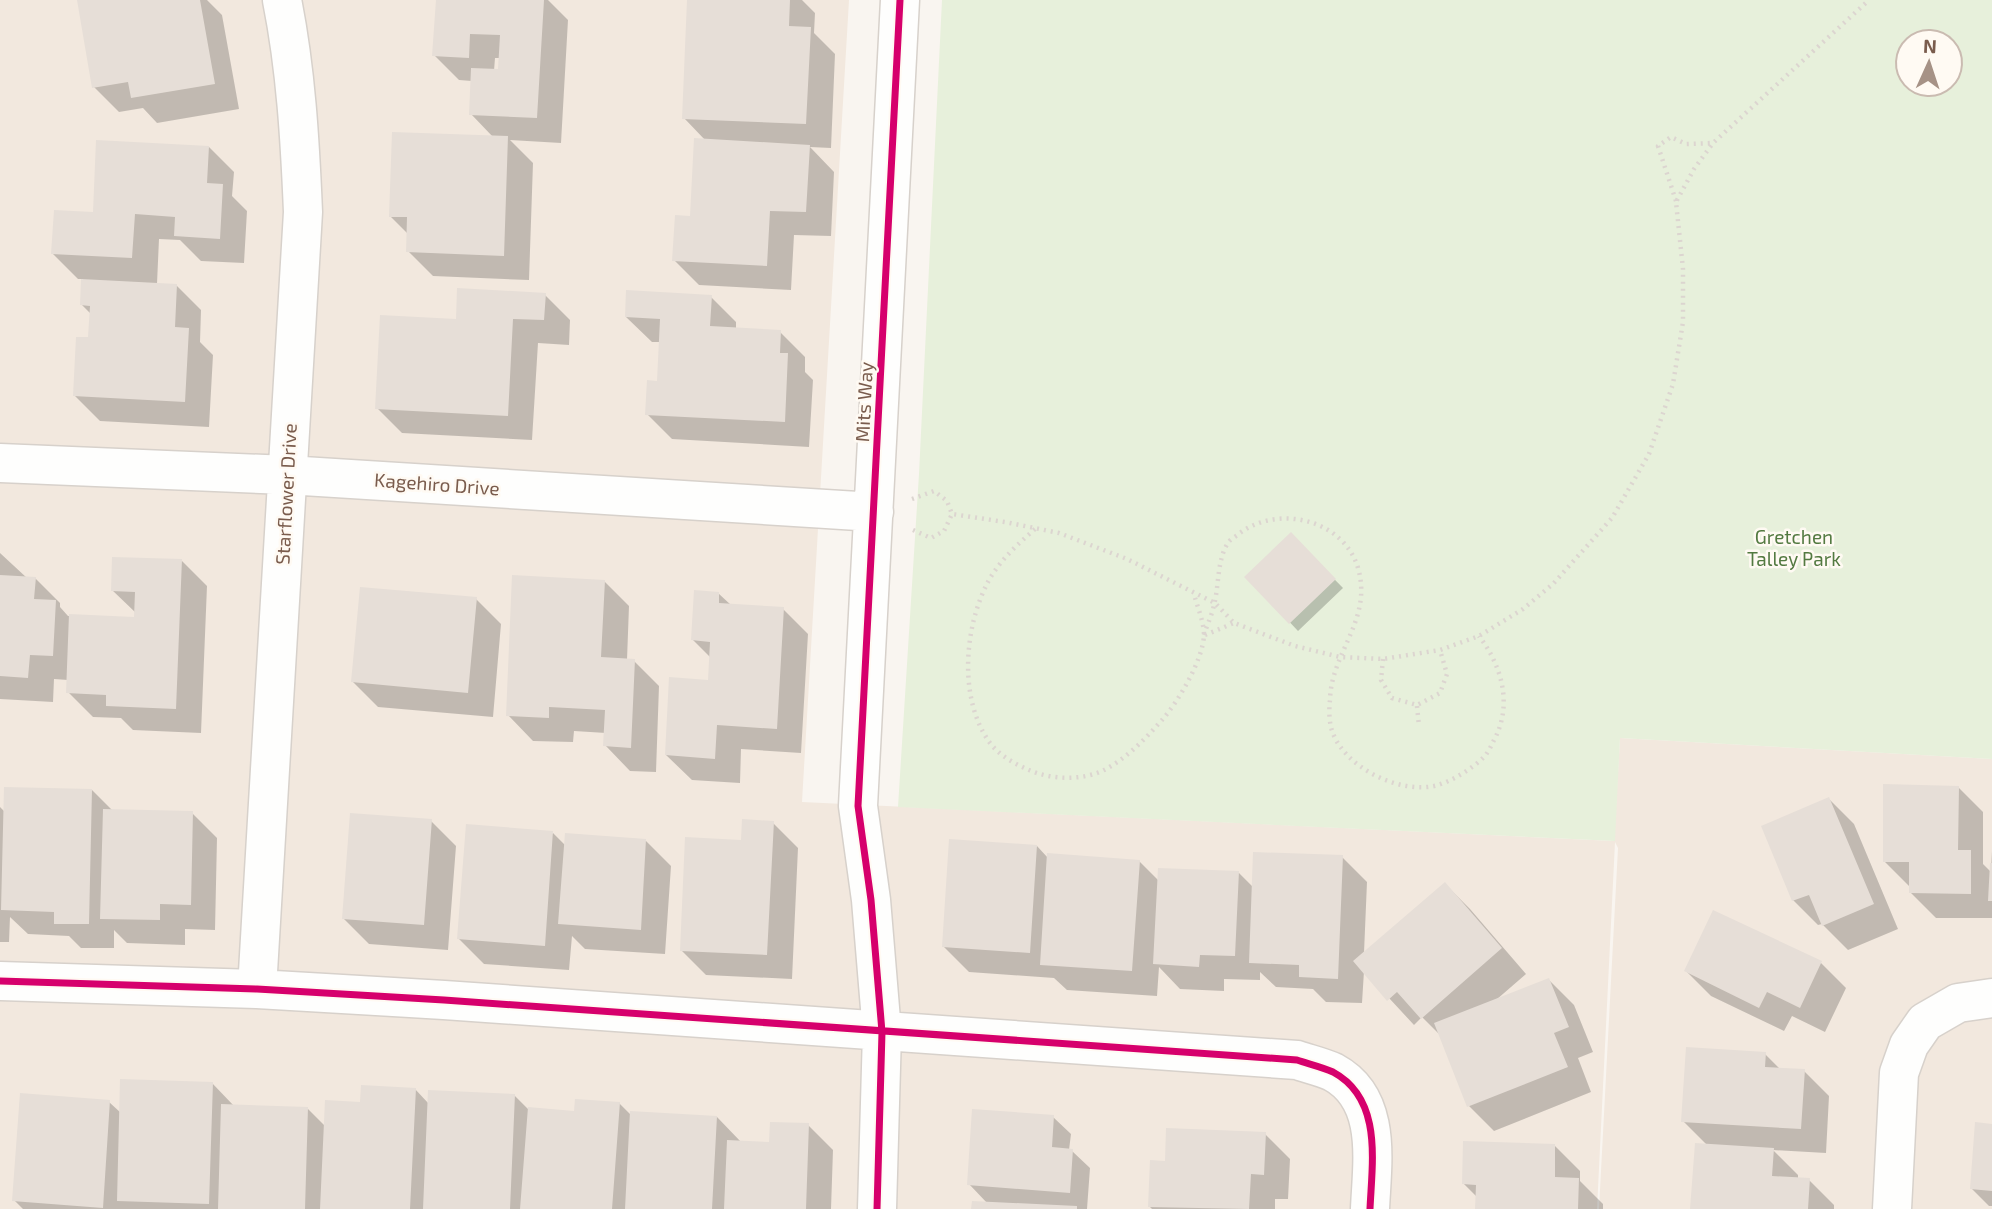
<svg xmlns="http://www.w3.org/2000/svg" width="1992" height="1209" font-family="'Exo 2',sans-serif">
<rect width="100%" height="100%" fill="#f9f5f0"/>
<path fill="#f2e8de" d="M0 0H849L802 802 1614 841 1620 738 1992 759V1209H1599L1618 848 1615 842 1597 1209H0Z"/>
<path fill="#e7f0db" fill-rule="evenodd" d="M942 0H1992V759L1620 738 1615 841 898 807 919 474ZM1908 42H1950V84H1908Z"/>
<path fill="#0003" fill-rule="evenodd" d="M79 0H207L222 15 239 109 157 123 143 108 119 112 94 87Z
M437 0H548L568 20 561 143 510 140 533 163 529 280 433 276 408 251V234L390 216 493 137 471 114 472 81 459 80 434 55ZM495 58H501L500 71H494Z
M689 0H802L815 13 814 33 835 54 831 148 810 147 834 172 831 236 794 235 791 290 699 285 674 260 691 218 706 141 684 118Z
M209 147 234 172 232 196 247 211 244 263 201 261 180 240 159 239 157 284 176 285 201 310 200 342 213 355 209 427 100 421 75 396 90 339 91 314 82 305 83 279H78L53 254 94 214Z
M545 295 570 320 569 345 538 343 532 440 402 433 377 408 458 321Z
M711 297 736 322V329L780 332 805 357V372L813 380 809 447 672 439 647 414 659 383 661 342H652L626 317Z
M1291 535 1343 588 1298 631 1247 577Z
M0 553 27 578H35L60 603V607L68 616 136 619V613L112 590 182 561 207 586 201 733 133 730 121 718 93 717 68 692V680L54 679 53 702 0 699Z
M604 581 629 606 627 660 634 661 659 686 656 772 630 771 605 745 606 733 574 731 573 742 533 741 508 715Z
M718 593 731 605 783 609 808 634 801 753 741 749 740 783 692 780 666 755 710 682 711 658 693 640Z
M476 599 501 624 493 717 378 707 353 682Z
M1958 787 1983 812V864L1991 872 1992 851V918H1936L1910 892V887L1884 861Z
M92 790 113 811 192 813 217 838 215 930 185 929V945L127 943 114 930V948H81L69 936 28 934 10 917 9 942H0V807L5 812Z
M1829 799 1854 824 1898 929 1848 950 1822 924 1818 925 1793 900Z
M431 821 456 846 448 950 369 944 344 919Z
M773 823 798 848 792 979 706 975 681 950 743 842Z
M553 833 565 845 646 841 671 866 665 954 585 949 572 936 569 970 484 964 459 939Z
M1037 846 1048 858 1139 861 1159 881 1239 873 1254 888 1342 857 1367 882 1364 953 1445 884 1470 909 1526 974 1496 1000 1549 980 1574 1005 1593 1052 1578 1058 1591 1092 1494 1131 1469 1106 1442 1037 1422 1017 1414 1025 1364 971 1362 1003 1326 1002 1313 989 1276 987 1260 972V980L1224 979V991L1180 989 1159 967 1157 996 1067 990 1054 978 969 972 944 947Z
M1821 963 1846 988 1825 1032 1792 1016 1784 1031 1711 996 1686 971Z
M1765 1054 1781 1070 1804 1071 1829 1096 1826 1153 1773 1150 1798 1175V1179L1809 1180 1834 1205V1209H1692L1708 1146 1683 1121Z
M212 1083 235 1107 308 1109 325 1126 362 1104 415 1089 429 1104 514 1095 528 1109 576 1113 619 1103 632 1116 717 1117 742 1143 771 1144 808 1125 833 1150 831 1209H23L14 1200 109 1102 121 1113Z
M1053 1117 1071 1134 1069 1150 1072 1151 1090 1168 1087 1209H973L988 1204 969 1184Z
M1992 1126V1206H1989L1972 1189Z
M1265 1134 1290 1159 1288 1199H1275V1209H1152L1150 1207 1167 1163Z
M1555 1146 1580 1171V1181L1603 1204V1209H1477V1197L1463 1183Z"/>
<path fill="#e6ded7" d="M77 0H200L215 84 131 98 128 82 92 88Z
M436 0H544L537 118 469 115 471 68 498 69 500 35 470 34 469 58 432 56Z
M687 0H790L789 26 811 27 806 124 682 119Z
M392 132 508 136 504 256 406 252 407 217H389Z
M694 138 810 145 806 212 770 211 767 266 672 261 675 215 690 216Z
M96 140 209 146 207 183 223 184 220 239 174 236 175 217 135 214 132 258 51 254 54 210 93 212Z
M81 279 177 284 175 327 189 328 185 402 73 396 76 337H88L90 306 80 305Z
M457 288 546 293 544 320 513 319 508 416 375 409 380 315 456 319Z
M626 290 712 295 710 326 781 330 780 353H788L785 422 645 415 647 380 657 381 660 319 625 317Z
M1291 532 1336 579 1289 624 1244 577Z
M112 557 182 559 176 709 106 706V695L66 693 69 614 134 617 135 592 111 591Z
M0 575 36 577 34 599 56 600 53 656 30 655 28 678 0 676Z
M512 575 605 580 601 657 635 659 631 748 603 746 605 710 549 707V718L506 716Z
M360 587 477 597 468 693 351 682Z
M694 590 719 592V603L784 607 777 729 717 725 715 759 665 755 669 677 708 680 710 642 691 640Z
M1883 784 1959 786 1958 850H1971V894L1909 893V862H1883Z
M4 787 92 789 89 924H54V912L1 910Z
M1829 797 1874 904 1822 926 1809 895 1792 901 1761 826Z
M103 809 193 811 191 905 160 904V920L100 919Z
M350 813 432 819 424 925 342 919Z
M742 819 774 821 767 955 680 951 685 837 741 840Z
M466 824 553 831 545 946 457 939Z
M565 833 646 839 641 930 558 924Z
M949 839 1037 845 1030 953 942 947Z
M1253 852 1343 855 1338 979 1299 977V965L1249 963Z
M1047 853 1140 860 1132 971 1040 965Z
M1990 863H1992V901H1988Z
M1158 868 1239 871 1235 956 1200 955 1199 967 1153 964Z
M1445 882 1502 948 1421 1019 1397 992 1387 1001 1353 961Z
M1713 910 1822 961 1800 1008 1767 992 1759 1008 1684 971Z
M1549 978 1569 1027 1554 1033 1568 1067 1467 1107 1434 1023Z
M1686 1047 1766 1052 1765 1067 1805 1069 1801 1129 1681 1122Z
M120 1079 213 1082 209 1204 117 1201Z
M361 1085 416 1088 410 1209H320L325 1100 360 1102Z
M428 1090 515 1094 510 1209H423Z
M20 1093 110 1100 103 1208 12 1201Z
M575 1099 620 1102 612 1209H520L528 1107 574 1111Z
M221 1104 308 1107 305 1209H218Z
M972 1109 1054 1115 1052 1147 1073 1149 1070 1193 967 1185Z
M630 1111 717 1116 712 1209H625Z
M770 1122 809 1123 806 1209H724L727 1140 769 1142Z
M1975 1122 1992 1124V1191L1970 1189Z
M1166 1128 1266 1132 1264 1175 1251 1174 1249 1209 1148 1207 1150 1160 1165 1161Z
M1463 1141 1555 1144V1177L1579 1178 1578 1209H1475L1476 1185 1462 1184Z
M1695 1143 1774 1148 1772 1176 1810 1178 1808 1209H1690Z
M972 1201 1077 1206V1209H971Z"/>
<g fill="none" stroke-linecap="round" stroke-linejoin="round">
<g stroke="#d7d1cb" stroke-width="41">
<path id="minor" d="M0 463 287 475 874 512
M0 981 257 989 444 1000 1297 1060C1309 1064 1322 1067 1333 1072 1383 1099 1372 1162 1370 1209
M257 989 303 212C300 141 296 70 282 0
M877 1209 882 1032 871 900 858 806 900 0
M1892 1209 1899 1073 1909 1045 1925 1022 1958 1003 1992 998"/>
</g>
<path stroke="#dcd5d0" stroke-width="4.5" stroke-dasharray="2 5" stroke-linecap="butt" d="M1676 201 1658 146 1671 137 1686 144 1713 143
M912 499 934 491 947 501 952 514 1005 522 1059 533 1127 559 1215 603 1234 623 1295 646 1340 657 1383 659 1440 650 1479 636 1523 609 1553 584 1612 518 1649 454 1673 384 1683 322V269L1676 202 1694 169 1713 143 1869 0
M1035 529C1018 544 1001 559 989 580 964 626 958 699 990 743 1000 756 1015 764 1029 770 1051 780 1084 781 1106 769 1128 757 1145 739 1162 720 1178 702 1203 660 1204 635 1204 622 1197 606 1194 594
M913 530 931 538 944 531 952 514
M1204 635C1207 625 1212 615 1214 605 1219 587 1217 559 1228 543 1230 539 1237 536 1240 533 1279 504 1344 520 1358 568 1373 620 1331 652 1330 700 1329 708 1329 719 1331 727 1340 766 1401 796 1438 785 1454 780 1471 769 1483 758 1488 753 1491 746 1494 740 1513 705 1502 666 1479 636
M1205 635 1234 623
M1383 659 1381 680 1392 698 1417 705 1440 693 1447 674 1440 650
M1417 706 1419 726"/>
<use href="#minor" stroke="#fefefd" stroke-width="38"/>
<g stroke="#fffaf3" stroke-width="11">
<path id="cycleway" d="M0 981 257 989 444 1000 1297 1060C1309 1064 1322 1067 1333 1072 1383 1099 1372 1162 1370 1209
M877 1209 882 1032 871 900 858 806 900 0"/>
</g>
<use href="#cycleway" stroke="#d6006c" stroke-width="7"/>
</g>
<g text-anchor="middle" stroke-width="5" stroke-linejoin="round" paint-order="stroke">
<g font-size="19" fill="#7a5c4d" stroke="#fffaf3">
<text transform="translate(864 402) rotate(-87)" y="7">Mits Way</text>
<text transform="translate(437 484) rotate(4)" y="7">Kagehiro Drive</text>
<text transform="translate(286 494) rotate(-87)" y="7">Starflower Drive</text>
</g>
<g font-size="19" fill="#537a41" stroke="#fffaf3">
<text x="1794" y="544">Gretchen<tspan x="1794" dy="22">Talley Park</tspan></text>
</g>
</g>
<g transform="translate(1929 63) rotate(3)"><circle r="33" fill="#fffaf3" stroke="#cabbb1" stroke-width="2"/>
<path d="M0-5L12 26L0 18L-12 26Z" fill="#a69286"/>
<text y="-10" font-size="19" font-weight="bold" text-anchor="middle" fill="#7a5c4d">N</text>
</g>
</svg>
